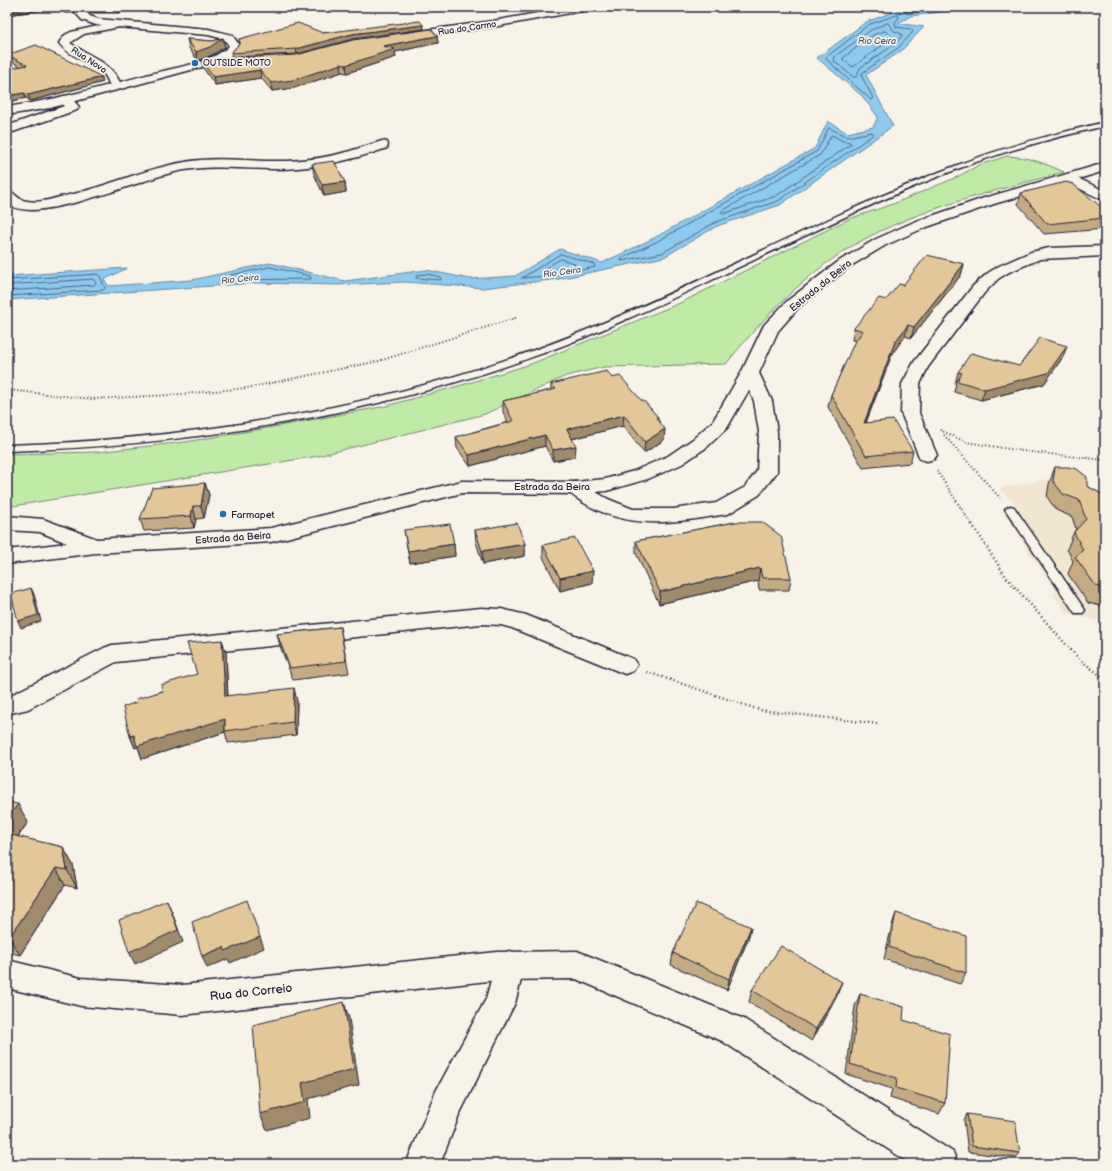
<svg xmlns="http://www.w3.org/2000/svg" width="1112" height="1171" font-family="'Balsamiq Sans',sans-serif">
<rect width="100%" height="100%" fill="#f7f3e8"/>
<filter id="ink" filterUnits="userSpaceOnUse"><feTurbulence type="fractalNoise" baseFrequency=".025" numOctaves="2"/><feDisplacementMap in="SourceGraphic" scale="8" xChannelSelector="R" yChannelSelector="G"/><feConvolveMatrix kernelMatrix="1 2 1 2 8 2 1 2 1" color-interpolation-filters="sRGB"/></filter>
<g filter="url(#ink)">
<path fill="#f1e6d0" d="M1077 474 1105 509V623L1073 614H1067L1052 594 1057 593 1019 538 1018 533 1002 511 1018 507 999 488Z"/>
<path fill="#c0eba7" stroke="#718671" d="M1007 156C1029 157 1044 163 1064 172 991 192 905 211 841 253 796 283 760 322 726 364L604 367 566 376 485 414 318 456 7 507V454L97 452 185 442 279 426 386 406 462 385 531 364 680 303 849 219 893 204 957 177 979 165Z"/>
<path fill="#8dcaed" stroke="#6287a6" d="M907 7H976L911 16 898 23 924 27 901 51 866 75 893 126 780 205 717 226 664 257 559 279 483 288 405 282 338 285 257 283 7 300V276L127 268 104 280 109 286 192 280 270 263 345 281 426 270 470 279 515 276 560 249 602 263 654 238 815 148 828 121 847 133 873 127 878 117 862 96 817 58 866 22Z"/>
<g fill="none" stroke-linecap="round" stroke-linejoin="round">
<path stroke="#4d6582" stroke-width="1" d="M906 7 905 12 907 14 948 7
M898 15 899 18 895 22 896 27 911 29 913 32 898 48 862 73V77L873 98 871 100 825 58 868 25Z
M888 23 894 31 902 34V36L895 44 860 68 856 77H853L833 60 834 57 871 30Z
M885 31 891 36V39L853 67 843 60V58L873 35Z
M829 128 847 137 872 132 874 134 778 201 716 222 662 253 621 261 622 258 656 242 817 151Z
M832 135 843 141 850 142 851 144 776 196 723 214 721 213 722 211 820 155Z
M561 254 594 264 595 267 558 275 522 278Z
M561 259 574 263 575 266 546 271V268Z
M270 267 310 276 311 279 222 280 223 277Z
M427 274 440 277 441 280 416 278 417 275Z
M7 280 99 274 105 288 103 290 7 296
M7 285 93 279 96 283 94 285 7 291"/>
<g stroke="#22223b" stroke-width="3">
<path id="service" d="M1105 122V126C1056 137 1007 150 960 168 832 217 712 285 585 337 402 411 204 445 7 451V445C202 439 397 406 579 333 706 282 826 215 955 166 1003 147 1054 134 1105 122Z
M1010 506 1014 507 1083 607 1085 610 1083 613H1075L1005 509Z"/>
</g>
<g stroke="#22223b" stroke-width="3">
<path id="minor" d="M570 7H592L587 10 493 27 405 39 400 36 405 33 493 21Z
M116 22 120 23 121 25 120 27 84 34 70 43C90 57 113 62 122 87L120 89H112C108 84 108 78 103 73 90 61 69 57 59 43L65 35 71 32Z
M64 96C70 98 76 102 79 107L77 110 7 134V126L64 106 58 100 60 97Z
M382 141 387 142 388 145 387 148C350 161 313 169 274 169 244 169 215 165 185 170 170 172 154 178 139 183 119 190 98 196 78 202 60 206 22 217 7 203V190C15 192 17 200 27 201 38 203 49 200 60 197 102 189 142 169 185 162 219 156 253 162 288 161 309 160 330 157 350 151 361 148 371 144 382 141Z
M1069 174 1105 191V201L1064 181 1062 178 1064 175Z
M1105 246V256L1040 259 1009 272 998 279 985 292 928 367 920 384 919 413 937 455 934 459 927 461 920 459 901 413 902 384 914 362 973 286 988 273 999 266 1031 252 1049 248Z
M750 368 756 369 759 373 772 401 777 432V472L759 495 728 514 721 515C672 523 629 530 584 503 577 498 570 495 565 488L568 484 575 482 582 484 608 499 633 509H673L716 503 745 487 757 471 759 432 754 401 741 373 744 369Z
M481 608 501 609 526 615 633 659 637 665 633 671 625 674 512 628 501 625 481 624 116 662 28 709 7 714V696L13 694 104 648 112 645Z
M510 951 521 955 525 965 515 1003 460 1113 440 1164H406L436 1091 486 999 495 965 499 955Z"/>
</g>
<g stroke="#22223b" stroke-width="3">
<path id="tertiary" d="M577 951 744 1019 953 1152 958 1164H911L722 1041 576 979 497 980 182 1015 81 1006 7 988V960L81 978 182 985 497 952Z"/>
</g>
<g stroke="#22223b" stroke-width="3">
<path id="secondary" d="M70 7H81L90 16 98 19 208 29 232 35 240 46 230 57 202 67 50 108 7 115V107C55 100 102 87 150 74 173 68 212 63 229 46L224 39 208 35 96 25 82 20Z"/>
</g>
<g stroke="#22223b" stroke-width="3">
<path id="primary" d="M1105 163V171L994 204 924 228 886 245 849 267 799 307 778 331 759 373 727 428 707 447 682 464 648 479 606 491 575 494 462 493 271 542 96 553 7 564V550L67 543 40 532 7 530V516L43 519 97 539 271 528 462 481 575 482 605 479 634 471 668 456 693 439 713 421 741 373 764 325 787 301 839 261 876 239 914 222 984 198Z"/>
</g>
<path stroke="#22223b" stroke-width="2" stroke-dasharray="1 2.5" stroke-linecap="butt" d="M7 390 92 399 170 395 247 388 379 361 518 317
M940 430 966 442 1022 451 1105 460
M944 435 1000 498
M937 471 972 525"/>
<path stroke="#22223b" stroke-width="2.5" stroke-dasharray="1 3" stroke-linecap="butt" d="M972 524 1006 577 1079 659 1105 679
M647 672 760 710 879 724"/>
<use href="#service" fill="#f7f3e8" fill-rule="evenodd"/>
<use href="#minor" fill="#f7f3e8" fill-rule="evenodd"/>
<use href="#tertiary" fill="#f7f3e8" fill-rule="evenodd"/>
<use href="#secondary" fill="#f7f3e8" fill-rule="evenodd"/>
<use href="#primary" fill="#f7f3e8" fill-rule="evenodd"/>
</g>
<path fill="#c4ab83" stroke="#22223b" d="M7 7H71L74 13H64L62 9 63 7 7 15Z
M83 7H126L120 13H89Z
M423 25 424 29 353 39 297 54 232 57 231 53 240 43 239 39 323 33Z
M437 36 438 43 395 52 396 57 347 73 342 72 294 88 272 91 261 78 215 85 203 68 201 60 296 55Z
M223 38 225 47 212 55 198 61 189 48 187 39 213 41Z
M7 55 103 82 30 101 26 98 7 102 21 67 9 60Z
M312 164 345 182 346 192 324 196 314 174Z
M1021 193 1105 210V229L1044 234 1018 204Z
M964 264 961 275 911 338 905 336 892 354 866 423 913 451 910 463 863 468 828 407 831 395 856 341 852 340 854 328 886 300Z
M1063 357 1044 384 981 400 954 392 956 384H955L958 372 1019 366Z
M612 378 642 401 658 417V420L664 440 644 453 623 426 572 439 575 457 553 461 545 446 470 466 457 448 456 437 508 422 503 412V401L551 390V384Z
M1055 467 1087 486 1105 496V607L1088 603 1068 574 1073 561 1067 549 1074 532 1076 529 1072 517 1056 510 1047 497 1049 484Z
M205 483 209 495 204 518 196 519 194 528 144 531 140 519Z
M735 522 791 578 789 590H759L758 581 659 604 636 553V541Z
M404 530 454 544 455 556 410 563 406 542Z
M475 530 525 544V556L483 564 476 542Z
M543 545 592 583 560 591 543 557Z
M340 627 349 673 293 680 280 646 277 634Z
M222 640 226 652 228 696 297 701 296 735 228 743 225 732 142 759 138 747 135 748 130 736 137 702 197 674Z
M7 802 28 822 18 837 63 847 73 865 77 888 65 885 20 955 7 952Z
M896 913 966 973 960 984 884 959 892 925Z
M751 927 748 939 727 990 671 965 673 953Z
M752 990 838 993 812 1041 749 1002Z
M860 994 903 1020 945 1103 939 1114 890 1098 892 1089 846 1074 855 1006Z
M967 1114 1020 1153 1016 1158 968 1152 964 1120Z"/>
<path fill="#a08b6a" stroke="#22223b" d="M33 7H65L7 15V11Z
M121 7H126L120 13 119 9Z
M423 25 424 29 353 39 297 54 296 49 352 34Z
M437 36 438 43 395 52 396 57 347 73 346 65 383 46Z
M223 38 225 47 212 55 198 61 196 52Z
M341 64 342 72 294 88 272 91 271 83Z
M260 70 261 78 215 85 213 77Z
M102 77 103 82 30 101 28 95Z
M24 93 26 98 7 102V96Z
M345 182 346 192 324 196 322 185Z
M964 264 961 275 911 338 914 327Z
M908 325 905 336 892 354 861 435 864 423 895 342Z
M1067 346 1063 357 1044 384 981 400 985 389Z
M624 415 623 426 567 440V429Z
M665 429 664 440 644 453 645 442Z
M545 435V446L470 466 469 455Z
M576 446 575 457 553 461V450Z
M205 483 209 495 204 518 201 506Z
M193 506 196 519 194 528 191 516Z
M454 544 455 556 410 563 408 551Z
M525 544V556L483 564 482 551Z
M760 568 758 581 659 604 660 592Z
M593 571 592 583 560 591V578Z
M31 588 34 594 41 621 21 628 18 621Z
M222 640 226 652 228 709 225 696Z
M294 688 297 701 296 735 293 722Z
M225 719V732L142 759 138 747 135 748 130 736Z
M18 804 28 822 8 850 7 848V819Z
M63 847 73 865 77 888 67 870Z
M56 868 65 885 20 955 9 938Z
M167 900 172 912 183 942 135 964 129 952Z
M751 927 748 939 727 990 729 979Z
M260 937 264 948 230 963 228 959 207 968 202 956 224 947Z
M842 982 838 993 812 1041 816 1029Z
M344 1002 349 1018 359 1085 308 1099 310 1118 267 1130 260 1114Z"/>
<path fill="#e4c798" stroke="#22223b" d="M7 7H33L7 11Z
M64 7H71L72 9H62Z
M86 7H121L119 9H88Z
M420 21 423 25 352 34 296 49 231 53 240 43 239 39 298 23 323 33Z
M431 29 437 36 383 46 395 49 346 65 341 64 293 80 271 83 260 70 213 77 201 60 296 55 353 40Z
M223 38 210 47 196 52 187 39 213 41Z
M36 45 102 77 28 95 24 93 7 96V69L27 65 7 55Z
M334 161 345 182 322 185 312 164Z
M1066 182 1073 184 1105 210V218L1047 224 1021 193Z
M927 255 964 264 914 327 908 325 895 342 864 423 893 420 913 451 866 456 831 395 854 343 863 331 854 328 879 298 886 300 899 284 903 285Z
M1040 338 1067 346 1048 373 985 389 957 381 962 373 958 372 971 353 1019 366Z
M607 371 612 378 620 376 642 401H644L658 417H656L665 429 645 442 624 415 567 429 576 446 553 450 545 435 469 455 456 437 513 421 503 401 556 389 551 384Z
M1055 467H1068L1077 469 1087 477V486L1105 496V588L1096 586 1075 557 1083 550 1074 532 1086 519 1079 500 1063 494 1053 481Z
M205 483 201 506H193L191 516 140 519 152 488Z
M735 522H762L781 536 791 578H762L760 568 660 592 636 541Z
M517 523 525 544 482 551 475 530Z
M450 524 454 544 408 551 404 530Z
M575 538 593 571 560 578 543 545Z
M31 588 38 615 18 621 11 594Z
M340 627 346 661 290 668 277 634Z
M222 640 225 696 294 688 293 722 225 731V719L137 746 134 735 130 736 123 707 137 702 136 699 163 691 161 685 197 674 187 643Z
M7 802 18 804 7 819Z
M7 834 63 847 67 870 56 868 9 938 7 937Z
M167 900 178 930 129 952 119 920Z
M247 900 260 937 225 951 224 947 202 956 192 922Z
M696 903 751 927 729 979 673 953Z
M896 913 966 936V973L889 947Z
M781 946 842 982 816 1029 752 990Z
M860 994 904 1007 903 1020 950 1034 945 1103 896 1088 897 1078 850 1064Z
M344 1002 354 1069 302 1083 305 1102 260 1114 253 1025Z
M967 1114 1015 1121 1020 1153 972 1146Z"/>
</g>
<g fill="#1f6fb2" stroke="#f7f3e8" stroke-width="1.5">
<circle cx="195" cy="63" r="4"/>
<circle cx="223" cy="514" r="4"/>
</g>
<g text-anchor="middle" stroke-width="3.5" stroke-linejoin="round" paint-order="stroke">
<g font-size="9" fill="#22223b" stroke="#f7f3e8">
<text transform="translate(467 28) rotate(-8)" y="3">Rua do Carmo</text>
<text transform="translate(89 60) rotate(33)" y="3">Rua Nova</text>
</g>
<g font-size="9" font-style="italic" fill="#425470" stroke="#f7f3e8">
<text x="877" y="44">Rio Ceira</text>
<text transform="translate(562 272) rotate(-8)" y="3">Rio Ceira</text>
<text transform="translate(240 279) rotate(-6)" y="3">Rio Ceira</text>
</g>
<g font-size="9" fill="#22223b" stroke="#f7f3e8" text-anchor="start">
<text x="203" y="66">OUTSIDE MOTO</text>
</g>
<g font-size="10" fill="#22223b" stroke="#f7f3e8">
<text transform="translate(820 285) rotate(-39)" y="4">Estrada da Beira</text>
<text x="552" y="490">Estrada da Beira</text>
<text transform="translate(233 537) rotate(-4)" y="4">Estrada da Beira</text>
</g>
<g font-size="10" fill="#22223b" stroke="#f7f3e8" text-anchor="start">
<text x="231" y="518">Farmapet</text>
</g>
<g font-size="12" fill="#22223b" stroke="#f7f3e8">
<text transform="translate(251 992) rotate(-6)" y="4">Rua do Correio</text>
</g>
</g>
<rect width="1112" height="1171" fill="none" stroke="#f7f3e8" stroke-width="24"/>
<rect x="12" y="12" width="1088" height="1147" fill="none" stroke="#22223b" stroke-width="1.5" filter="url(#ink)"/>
</svg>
